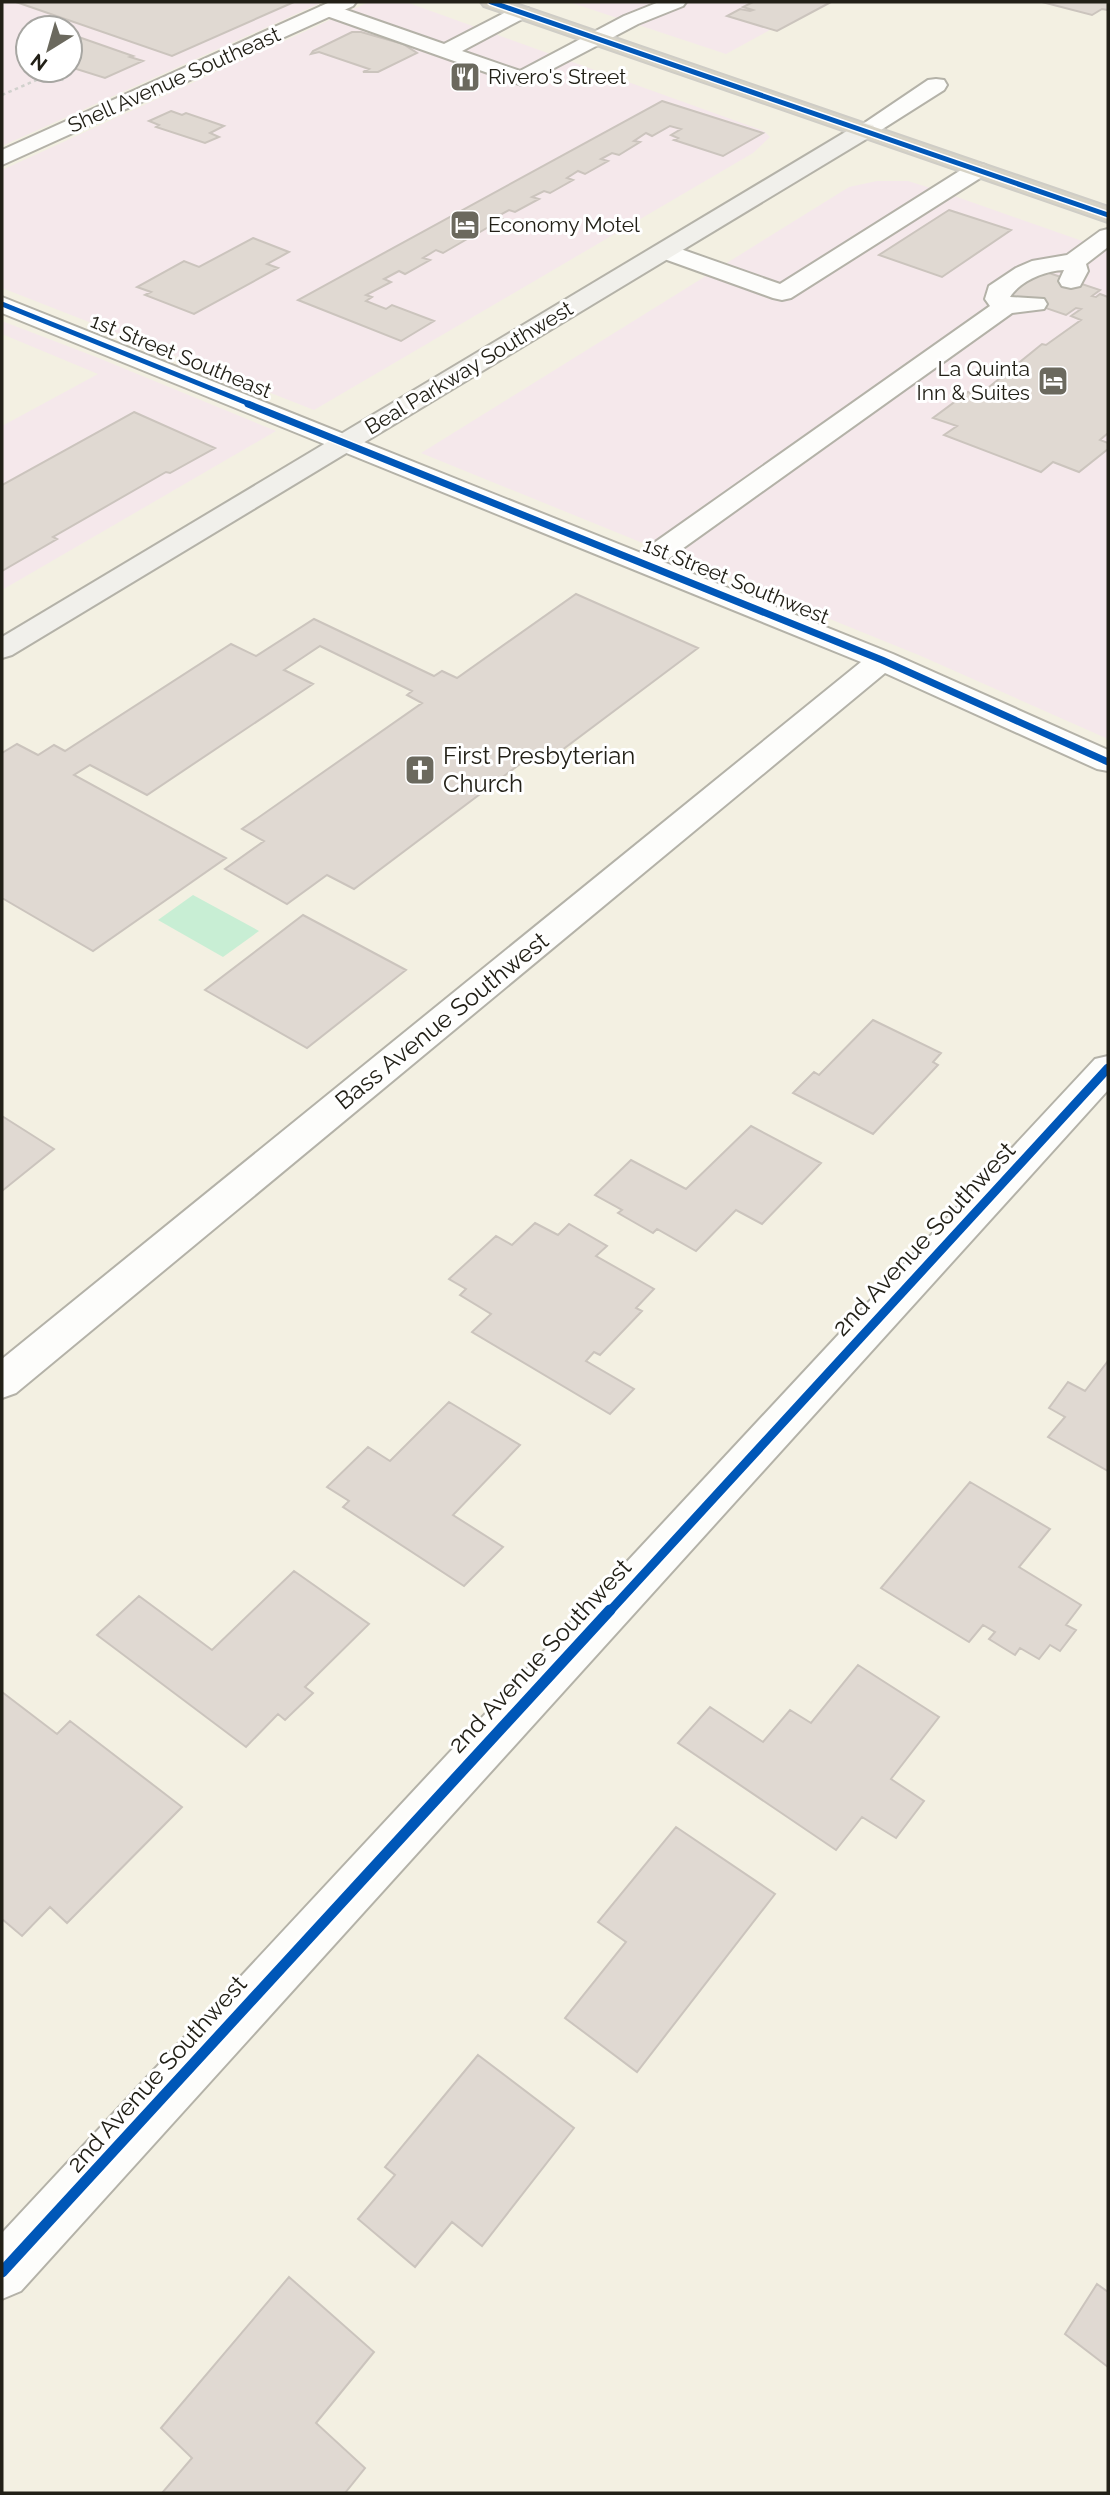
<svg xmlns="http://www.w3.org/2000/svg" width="1110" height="2495" font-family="Raleway,sans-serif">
<rect width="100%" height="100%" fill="#f3f0e2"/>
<path fill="#f5e8eb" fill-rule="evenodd" d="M2 2H323L2 146ZM28 28H70V70H28Z
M369 2H406L764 131 770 137 753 153 314 410 2 288V170Z
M569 2H821L726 54Z
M877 181H908L940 191 1108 250V739L921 656 421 453 849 187Z
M2 321 96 357 276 431 2 590V426L98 374 2 334Z"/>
<path fill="#c8eed4" d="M193 895 259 931 223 957 158 920Z"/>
<path fill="#e0d9d2" stroke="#cbc4bd" stroke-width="2" d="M16 2H294L172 56Z
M753 2H831L777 31 727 16 740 9 750 11 753 10 743 7Z
M1042 2H1108V10L1102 9 1092 15Z
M352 32H361L403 44 417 53 378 72H363L369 69 319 52 311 54 313 51Z
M70 34 133 56 130 57 143 61 105 78 70 67Z
M662 101 763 133 723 156 674 140 678 138 671 135 681 129 670 126 652 136 646 133 634 141 640 142 619 155 612 153 601 159 608 161 585 174 578 171 567 178 573 180 550 193 544 191 532 197 539 199 515 212 509 210 496 217 502 219 480 232 473 230 461 237 467 239 443 253 436 250 423 258 430 260 405 274 399 271 384 279 391 282 366 295 372 297 366 301 386 309 392 305 434 321 401 341 298 300Z
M171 111 182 115 186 113 224 126 210 133 219 137 205 143 156 127 159 125 149 121Z
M949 210 1011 230 942 277 879 255Z
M253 238 289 252 267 264 278 268 194 314 145 295 151 292 137 287 184 261 199 267Z
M1043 271 1100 290 1092 296 1096 297 1100 294 1108 297V433L1100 440 1108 443V449L1079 472 1053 462 1041 472 944 435 957 426 933 418 968 392 978 396 1042 344 1046 345 1081 320 1071 316 1081 309 1076 308 1066 315 1008 295Z
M134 412 215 448 170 473 166 472 53 537 57 539 2 571V485Z
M576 594 698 648 550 759 536 752 354 889 327 875 287 904 225 869 264 841 242 829 422 703 407 695 412 691 320 646 284 670 313 684 147 795 90 765 74 775 226 858 93 951 2 898V753L17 744 38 755 54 745 65 751 231 644 256 656 314 619 434 676 442 671 457 678Z
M303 915 406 970 307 1048 205 990Z
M873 1020 941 1053 933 1062 938 1065 873 1134 793 1093 814 1072 819 1075Z
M2 1116 54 1149 2 1191Z
M751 1126 821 1163 762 1224 736 1210 696 1251 657 1229 653 1233 618 1213 622 1210 595 1195 631 1160 686 1189Z
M535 1223 558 1235 569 1224 607 1246 596 1256 654 1289 636 1308 642 1311 600 1355 594 1352 586 1361 634 1389 610 1414 472 1332 491 1314 460 1295 466 1289 449 1279 496 1236 512 1245Z
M1108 1361V1471L1048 1437 1065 1417 1049 1408 1068 1382 1085 1391Z
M449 1402 520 1445 453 1515 503 1547 464 1586 343 1507 349 1501 327 1487 368 1447 390 1461Z
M970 1482 1050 1529 1019 1567 1081 1605 1066 1625 1076 1630 1060 1651 1050 1645 1039 1659 1020 1648 1015 1655 989 1639 995 1632 983 1625 969 1642 881 1588Z
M294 1571 369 1624 305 1687 313 1693 285 1720 278 1714 246 1747 97 1635 139 1596 212 1650Z
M858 1665 939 1717 891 1779 924 1801 896 1838 862 1817 836 1850 678 1743 710 1707 763 1742 790 1710 811 1723Z
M2 1692 57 1734 70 1721 182 1807 67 1923 50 1907 22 1936 2 1919Z
M676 1827 775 1894 637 2072 565 2018 626 1942 598 1922Z
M478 2055 574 2128 482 2246 452 2222 415 2267 358 2219 395 2175 385 2167Z
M289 2277 374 2352 316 2423 365 2468 345 2493H162L192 2458 161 2428Z
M1097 2284 1108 2292V2367L1065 2334Z"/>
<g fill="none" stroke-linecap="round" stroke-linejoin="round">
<g stroke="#b4b2a8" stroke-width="4">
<path id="lane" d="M659 2H686L683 6 638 24 522 85 321 14 318 10 321 6H335L444 44 514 8H528L531 12 528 16 462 51 520 71 624 16Z
M936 79 944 80 947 85 944 90 873 135H857L854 130 928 80Z
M977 163 985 165 988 170 985 175 791 298 782 300 773 298 656 256 652 251 656 246H672L780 284 969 165Z
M1108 229V247L1086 264 1088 271 1080 286 1071 288 1062 286 1059 281 1064 270C1044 271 1020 281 1010 297L1044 299 1047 304 1044 309 1012 313 654 569 644 572 634 569 630 563 634 557 990 306 985 299 989 286 1016 268 1032 261 1067 255 1100 231Z"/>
</g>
<g stroke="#b4b2a8" stroke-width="4">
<path id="street" d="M330 2H356L353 6 2 165V150Z
M2 297 893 654 1108 750V771L1097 769 885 673 16 1393 2 1398V1359L861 662 2 313Z
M1108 1056V1090L21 2291 2 2299V2233L1095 1059Z"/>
</g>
<g stroke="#b4b2a8" stroke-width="4">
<path id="secondary" d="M865 123 873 125 876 130 873 135 12 655 2 658V637L857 125Z"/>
</g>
<g stroke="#cfcdc6" stroke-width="4">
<path id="highway" d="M481 2H510L1108 207V222L484 6Z"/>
</g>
<path stroke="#d1d1cd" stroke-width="2.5" stroke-dasharray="3.5 3.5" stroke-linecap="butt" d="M2 95 48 75 66 81"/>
<use href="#lane" fill="#fdfdfb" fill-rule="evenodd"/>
<use href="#street" fill="#fdfdfb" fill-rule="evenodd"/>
<use href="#secondary" fill="#f1f0eb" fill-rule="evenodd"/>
<use href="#highway" fill="#d7d3c6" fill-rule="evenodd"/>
<g stroke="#fff" stroke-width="8">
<path id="cycleway-far3" d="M491 2 1108 215
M2 304 252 405"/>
</g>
<g stroke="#fff" stroke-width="10">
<path id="cycleway-far2" d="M248 404 882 660 1108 762"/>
</g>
<g stroke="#fff" stroke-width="13">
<path id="cycleway-far1" d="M609 1612 1108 1068"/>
</g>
<g stroke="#fff" stroke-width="16">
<path id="cycleway" d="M2 2272 610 1610"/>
</g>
<use href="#cycleway-far3" stroke="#0057b8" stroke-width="5"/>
<use href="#cycleway-far2" stroke="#0057b8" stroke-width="7"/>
<use href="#cycleway-far1" stroke="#0057b8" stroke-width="9"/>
<use href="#cycleway" stroke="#0057b8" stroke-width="11"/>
</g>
<defs>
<g id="restaurant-square" transform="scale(1.575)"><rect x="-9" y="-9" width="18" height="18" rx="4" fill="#6b695e" stroke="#fff"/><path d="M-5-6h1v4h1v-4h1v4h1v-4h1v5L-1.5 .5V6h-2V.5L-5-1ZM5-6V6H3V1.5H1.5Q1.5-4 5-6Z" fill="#fff"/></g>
<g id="hotel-square" transform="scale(1.575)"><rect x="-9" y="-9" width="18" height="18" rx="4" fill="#6b695e" stroke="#fff"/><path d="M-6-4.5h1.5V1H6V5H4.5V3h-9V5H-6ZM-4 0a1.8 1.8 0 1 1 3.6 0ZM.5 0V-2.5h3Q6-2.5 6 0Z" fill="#fff"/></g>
<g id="church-square" transform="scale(1.575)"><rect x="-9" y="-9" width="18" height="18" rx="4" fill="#6b695e" stroke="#fff"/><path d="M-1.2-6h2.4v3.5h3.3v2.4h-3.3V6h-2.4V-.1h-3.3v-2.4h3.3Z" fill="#fff"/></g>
</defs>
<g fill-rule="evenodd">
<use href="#restaurant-square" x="465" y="77"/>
<use href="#hotel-square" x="465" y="225"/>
<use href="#hotel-square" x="1053" y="381"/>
<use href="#church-square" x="420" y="770"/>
</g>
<g text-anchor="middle" stroke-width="6" stroke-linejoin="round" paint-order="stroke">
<g font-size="21" fill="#222017" stroke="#fff" text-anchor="start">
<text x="488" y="84">Rivero's Street</text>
<text x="488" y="232">Economy Motel</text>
<text x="1030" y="376" text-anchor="end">La Quinta<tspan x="1030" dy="24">Inn &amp; Suites</tspan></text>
</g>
<g font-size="21" fill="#222017" stroke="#fff">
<text transform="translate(174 80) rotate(-24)" y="7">Shell Avenue Southeast</text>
<text transform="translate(181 356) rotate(22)" y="7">1st Street Southeast</text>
<text transform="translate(469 368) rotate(-31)" y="7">Beal Parkway Southwest</text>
<text transform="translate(736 581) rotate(22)" y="7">1st Street Southwest</text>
</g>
<g font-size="24" fill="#222017" stroke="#fff" text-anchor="start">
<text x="443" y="764">First Presbyterian<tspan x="443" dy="28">Church</tspan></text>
</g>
<g font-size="24" fill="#222017" stroke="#fff">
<text transform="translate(442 1021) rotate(-39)" y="8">Bass Avenue Southwest</text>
<text transform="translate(924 1239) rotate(-47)" y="8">2nd Avenue Southwest</text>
<text transform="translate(540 1656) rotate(-47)" y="8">2nd Avenue Southwest</text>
<text transform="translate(157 2074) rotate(-48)" y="8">2nd Avenue Southwest</text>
</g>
</g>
<rect width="1110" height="2495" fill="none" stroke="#222017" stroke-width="7"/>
<g transform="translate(49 49) rotate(217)"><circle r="33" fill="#ffffff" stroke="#a7a6a2" stroke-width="2"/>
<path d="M0-5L12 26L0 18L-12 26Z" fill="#6b695e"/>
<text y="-10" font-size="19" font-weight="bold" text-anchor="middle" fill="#222017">N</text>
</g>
</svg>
